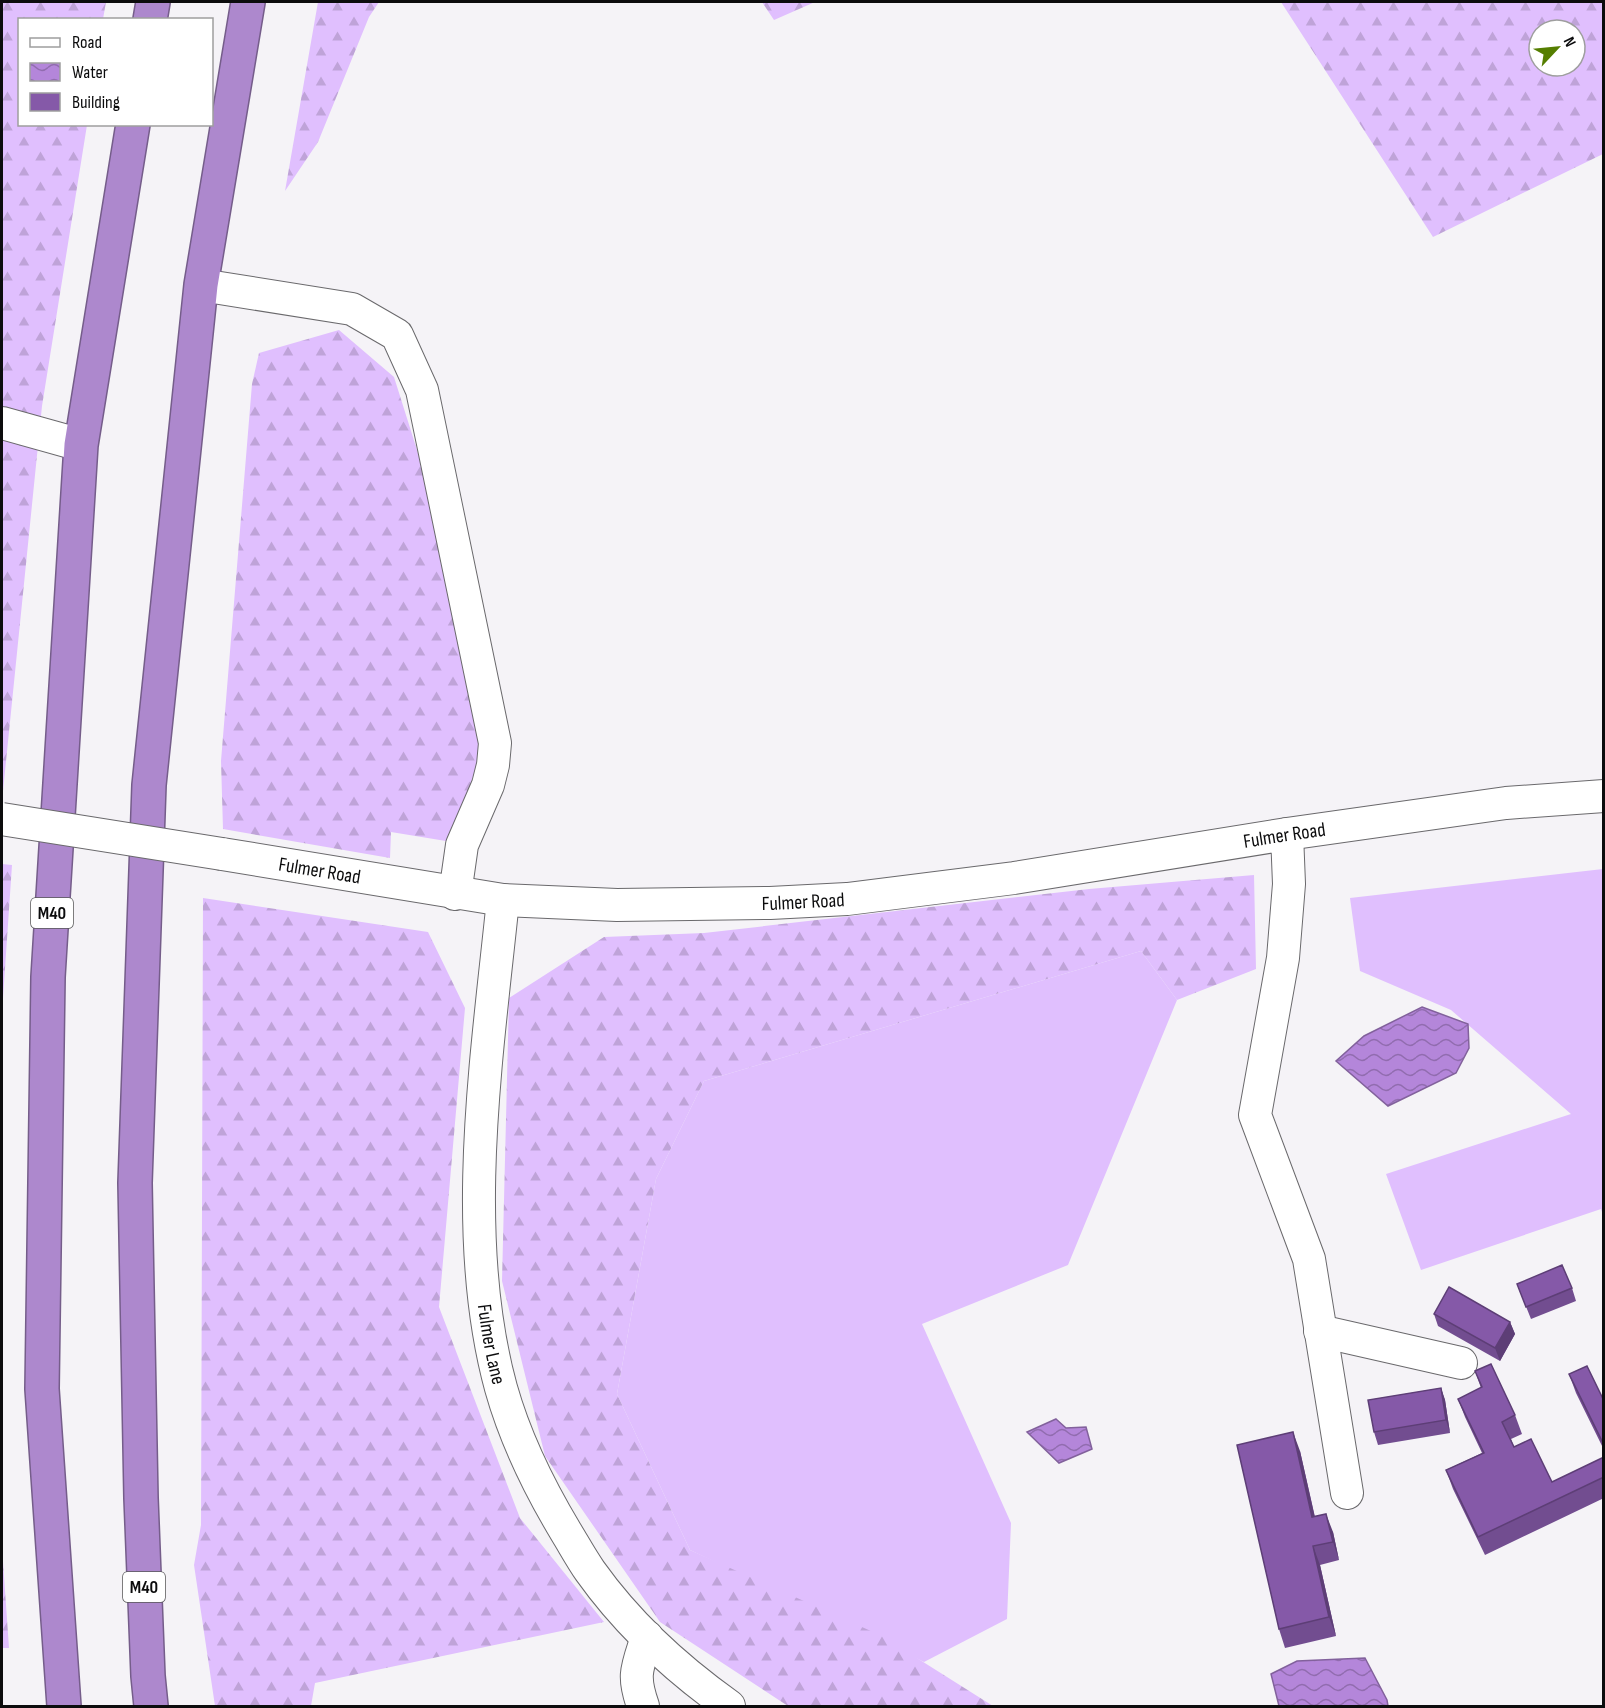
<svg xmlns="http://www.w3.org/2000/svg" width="1605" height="1708" font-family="'Sofia Sans Condensed',sans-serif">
<defs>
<pattern id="forest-firs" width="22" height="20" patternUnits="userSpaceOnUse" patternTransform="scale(1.5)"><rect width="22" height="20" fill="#e0bffe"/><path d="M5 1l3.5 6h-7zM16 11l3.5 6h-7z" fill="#bfa3d8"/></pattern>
<pattern id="water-waves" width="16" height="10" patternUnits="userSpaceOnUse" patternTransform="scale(1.5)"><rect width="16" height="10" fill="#b486da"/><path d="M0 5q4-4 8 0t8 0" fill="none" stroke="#916caf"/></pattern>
</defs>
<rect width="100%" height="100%" fill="#f5f3f7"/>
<path fill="#e0bffe" d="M1603 869V1215L1601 1209 1421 1270 1386 1174 1571 1114 1451 1010 1360 971 1350 898Z
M1141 951 1177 1000 1068 1265 922 1324 1011 1523 1007 1619 924 1662 690 1550 617 1394 656 1179 704 1081Z"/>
<path fill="url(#forest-firs)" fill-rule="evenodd" d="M2 2H106L103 19 20 20V124L87 125 42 406 3 791H2Z
M318 2H379L369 17 318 142 285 191Z
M762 2H815L774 20Z
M1281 2H1603V154L1433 237ZM1539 30H1575V66H1539Z
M339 330 394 377 428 485 483 745 452 842 391 832 390 858 223 829 221 761 252 384 259 353Z
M2 864 12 865 2 1013Z
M1254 875 1256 969 1177 1000 1141 951 704 1081 656 1179 617 1394 690 1550 882 1636 993 1706H788L660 1622 545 1456 502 1281 509 998 604 937 704 933 1089 889Z
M203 898 428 932 465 1008 439 1307 520 1518 604 1622 315 1683 311 1706H215L194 1565 201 1525Z
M2 1547 9 1648H2Z"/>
<path fill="url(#water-waves)" stroke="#82619c" stroke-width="1.5" d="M1422 1007 1468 1024 1469 1048 1456 1073 1388 1106 1336 1061 1364 1036Z
M1056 1419 1066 1428 1086 1427 1092 1449 1059 1463 1027 1432Z
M1365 1658 1387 1700 1388 1706H1279L1271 1674 1297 1661Z"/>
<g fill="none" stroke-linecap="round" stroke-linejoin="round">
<g stroke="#6a696c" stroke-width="34">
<g id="minor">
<path d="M201 285 352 309 397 335 422 390 495 743 493 765 488 785 462 845 455 894"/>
<path d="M2 423 81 445"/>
<path d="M1287 834 1289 884 1283 958 1255 1115 1309 1259 1347 1493"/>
<path id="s1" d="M222 854 503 900 617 905 770 903 847 899 1014 878 1287 834 1506 803 1604 796"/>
<path id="s2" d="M503 900C487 1056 459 1235 501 1388 515 1438 539 1487 566 1532 574 1545 581 1558 590 1571 627 1623 677 1669 729 1706"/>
<path d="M1320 1331 1461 1363"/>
<path d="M643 1706C632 1675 637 1668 647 1637"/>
</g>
</g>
<g stroke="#755d8a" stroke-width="36">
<path id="highway" d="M150 20 153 2
M64 1706 42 1389 48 977 81 445 133 124
M151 1706 148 1676 141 1498 135 1183 149 785 201 285 248 2"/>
</g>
<use href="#minor" stroke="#fff" stroke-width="32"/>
<use href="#highway" stroke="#ad88cd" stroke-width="33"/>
<g stroke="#6a696c" stroke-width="34" stroke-linecap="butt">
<path id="minor-bridge" d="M2 819 222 854"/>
</g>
<use href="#minor-bridge" stroke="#fff" stroke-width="32"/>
</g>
<path fill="#724d90" d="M1517 1284 1572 1288 1576 1301 1531 1319Z
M1434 1314 1510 1322 1515 1334 1500 1361 1438 1326Z
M1475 1371 1515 1415 1522 1434 1511 1439 1514 1447 1552 1482 1604 1457V1498L1485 1555 1453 1489 1446 1470 1482 1453 1465 1417 1458 1399 1481 1388Z
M1569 1374 1604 1401V1450L1576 1393Z
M1441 1388 1445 1400 1450 1433 1378 1445 1374 1432Z
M1300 1451 1315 1517 1333 1532 1339 1560 1320 1565 1336 1636 1285 1648 1279 1629Z"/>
<path fill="#5d3e76" d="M1510 1322 1515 1334 1500 1361 1495 1348Z
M1441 1388 1445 1400 1450 1433 1446 1420Z
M1293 1432 1300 1451 1319 1536 1312 1517Z
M1326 1514 1333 1532 1339 1560 1333 1542Z
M1313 1546 1320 1565 1336 1636 1329 1617Z"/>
<path fill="#8559a8" stroke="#5d3e76" stroke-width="1.5" d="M1562 1265 1572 1288 1526 1307 1517 1284Z
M1449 1287 1510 1322 1495 1348 1434 1314Z
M1491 1364 1515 1415 1502 1422 1514 1447 1531 1439 1552 1482 1604 1457V1477L1478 1537 1446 1470 1484 1453 1458 1399 1482 1387 1475 1371Z
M1587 1366 1604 1401V1445L1569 1374Z
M1441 1388 1446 1420 1374 1432 1368 1400Z
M1293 1432 1312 1517 1326 1514 1333 1542 1313 1546 1329 1617 1279 1629 1237 1445Z"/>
<g text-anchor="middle" stroke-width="4.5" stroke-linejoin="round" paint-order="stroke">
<g fill="#fff" stroke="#555556" stroke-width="1.5">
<rect x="31" y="898" width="42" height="30" rx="4.5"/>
<rect x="123" y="1572" width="42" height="30" rx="4.5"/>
</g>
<g font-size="18" font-weight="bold" fill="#0c0c0d">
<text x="52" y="919">M40</text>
<text x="144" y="1593">M40</text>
</g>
<g font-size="20" fill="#0c0c0d" stroke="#fff">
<text dy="7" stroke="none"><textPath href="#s1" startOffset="1071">Fulmer Road</textPath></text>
<text dy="7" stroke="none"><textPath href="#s1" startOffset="99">Fulmer Road</textPath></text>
<text dy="7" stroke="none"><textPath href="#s1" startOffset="585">Fulmer Road</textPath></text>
<text dy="7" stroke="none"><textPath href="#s2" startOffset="446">Fulmer Lane</textPath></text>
</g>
</g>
<rect width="1605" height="1708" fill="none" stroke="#0c0c0d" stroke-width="6"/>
<rect x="18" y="18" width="195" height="108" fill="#ffffff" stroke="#9e9e9e" stroke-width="1.5"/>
<rect x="30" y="38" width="30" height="9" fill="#ffffff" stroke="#9e9e9e" stroke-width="1.5"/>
<text x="72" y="48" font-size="18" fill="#0c0c0d">Road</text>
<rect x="30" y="63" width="30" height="18" fill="url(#water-waves)" stroke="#9e9e9e" stroke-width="1.5"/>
<text x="72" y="78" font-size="18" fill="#0c0c0d">Water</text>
<rect x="30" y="93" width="30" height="18" fill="#8559a8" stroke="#9e9e9e" stroke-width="1.5"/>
<text x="72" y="108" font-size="18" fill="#0c0c0d">Building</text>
<g transform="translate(1557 48) rotate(64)"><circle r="28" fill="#ffffff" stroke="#9e9e9e" stroke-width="1.5"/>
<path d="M0-4.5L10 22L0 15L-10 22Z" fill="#557e00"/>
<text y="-9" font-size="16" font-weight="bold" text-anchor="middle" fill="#0c0c0d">N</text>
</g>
</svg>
